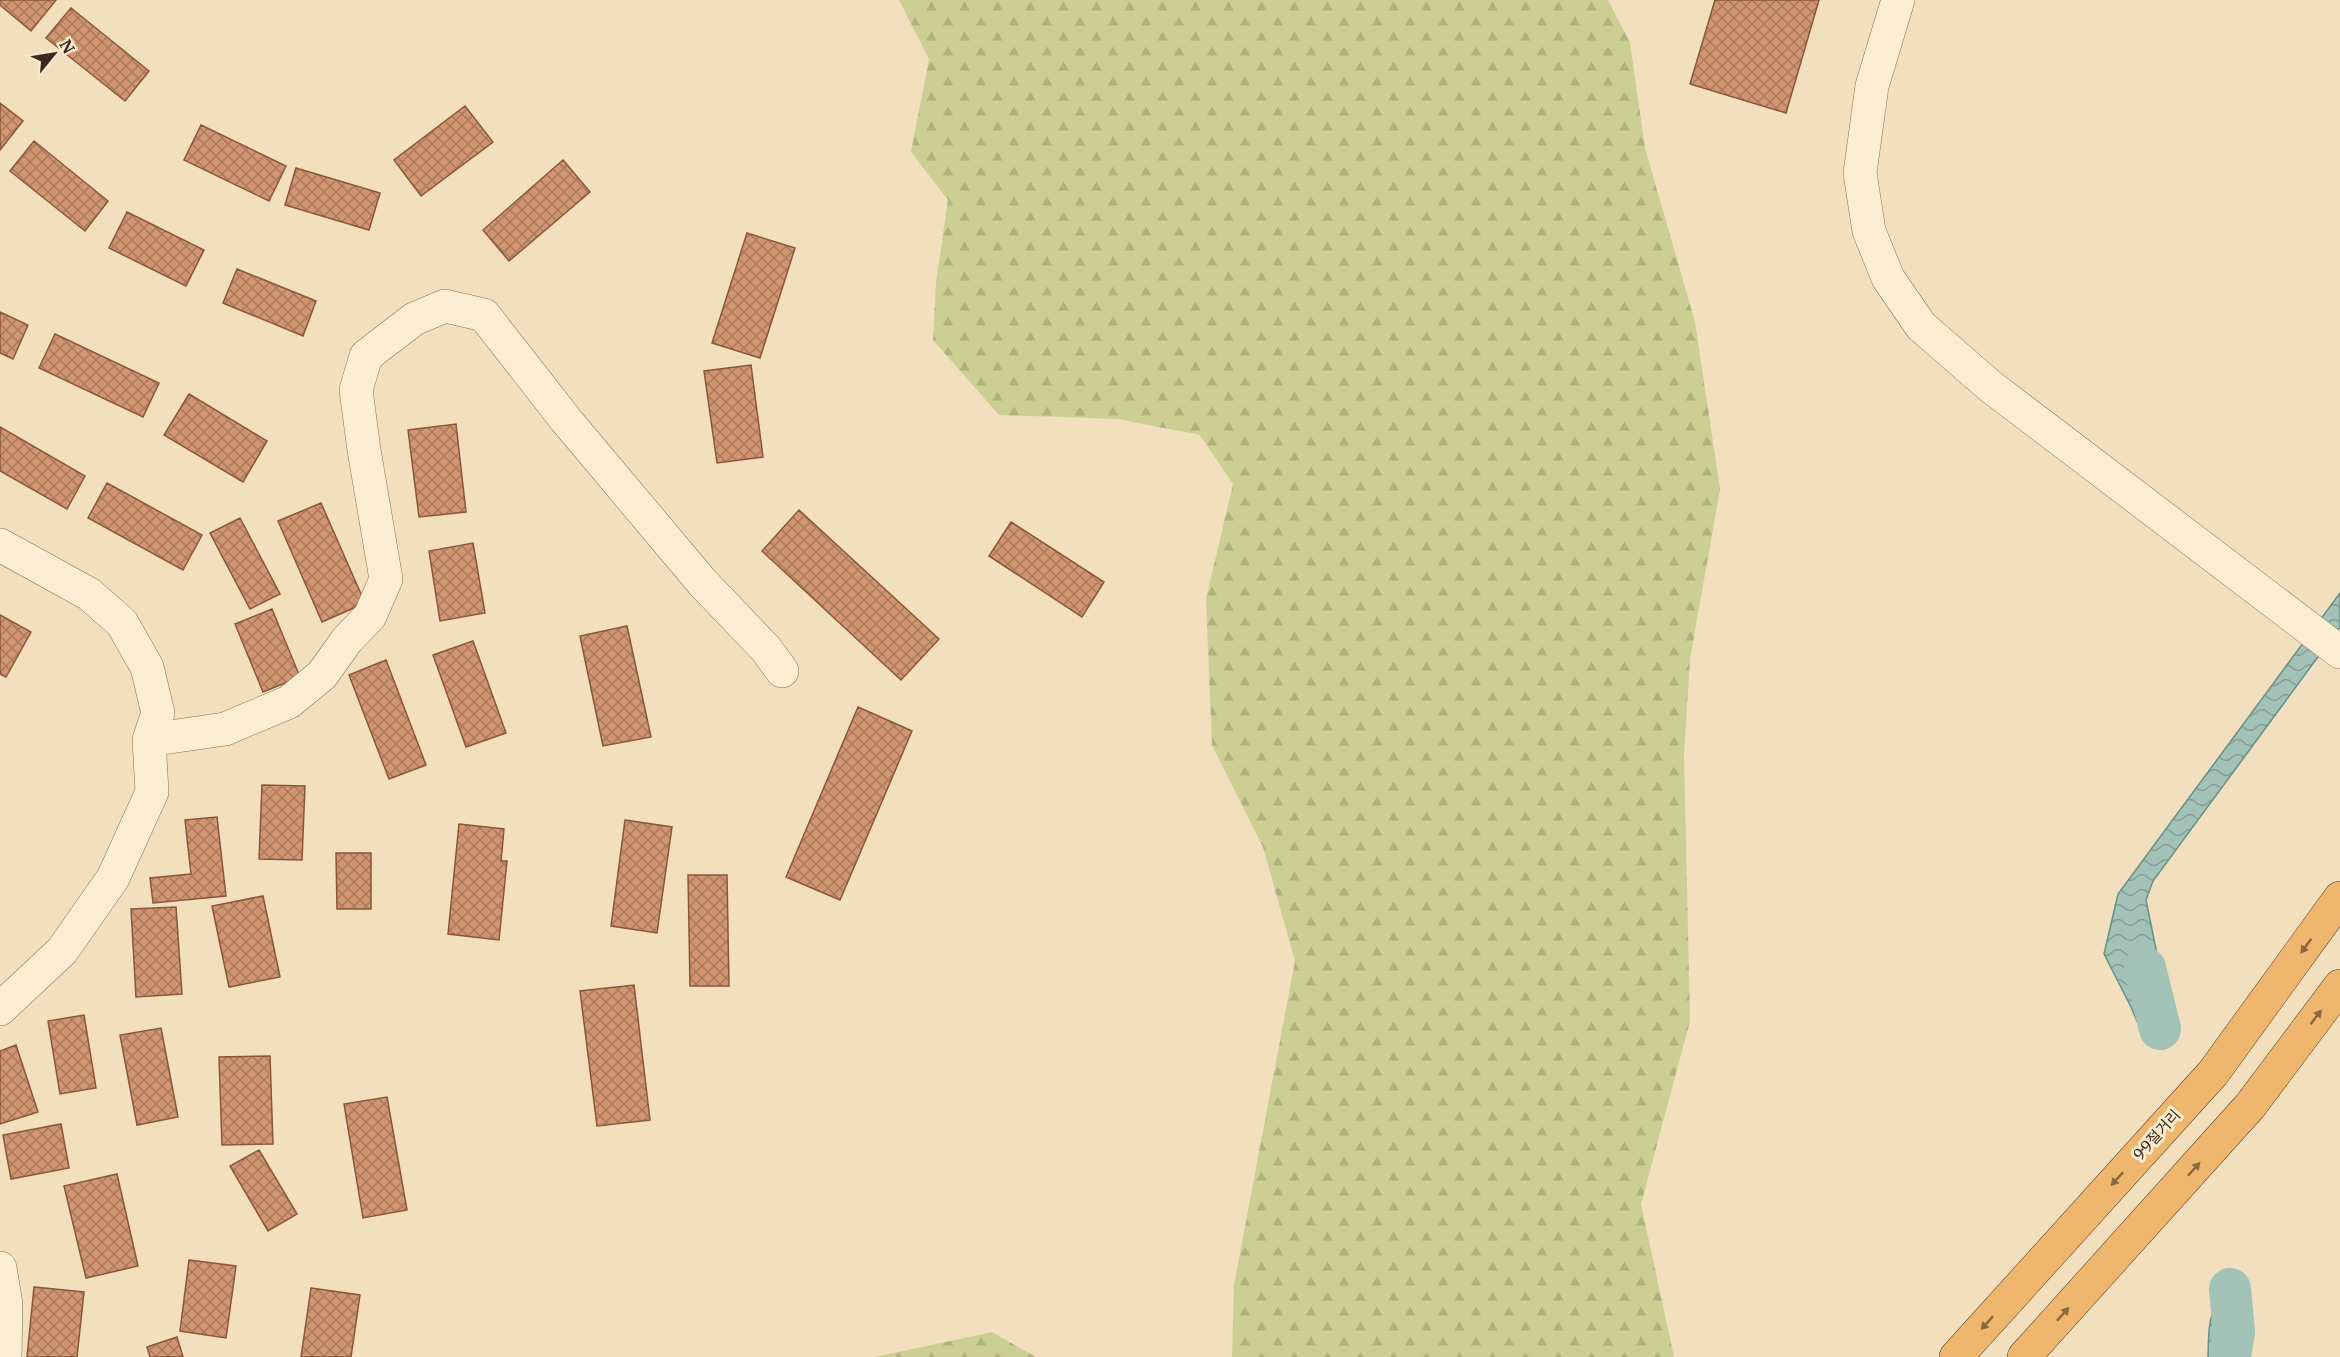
<svg xmlns="http://www.w3.org/2000/svg" width="2340" height="1357" font-family="Merriweather,'Noto Sans KR',serif">
<defs>
<pattern id="forest-firs" width="22" height="20" patternUnits="userSpaceOnUse" patternTransform="scale(1.5)"><rect width="22" height="20" fill="#cbcf91"/><path d="M5 1l3.5 6h-7zM16 11l3.5 6h-7z" fill="#afb27c"/></pattern>
<pattern id="water-waves" width="16" height="10" patternUnits="userSpaceOnUse" patternTransform="scale(1.5)"><rect width="16" height="10" fill="#a2c2b7"/><path d="M0 5q4-4 8 0t8 0" fill="none" stroke="#859e94"/></pattern>
<pattern id="building-cross-hatch" width="8" height="8" patternUnits="userSpaceOnUse" patternTransform="scale(1.5)"><rect width="8" height="8" fill="#d29571"/><path d="M0 0l8 8M0 8l8-8" fill="none" stroke="#ab7a5c"/></pattern>
</defs>
<rect width="100%" height="100%" fill="#f1dfbe"/>
<path fill="url(#forest-firs)" d="M899 0H1608L1630 43 1645 148 1695 322 1720 489 1690 659 1684 755 1690 1021 1641 1204 1674 1357H1232L1234 1285 1295 961 1263 847 1212 745 1206 599 1233 484 1200 435 1118 419 999 415 933 340 936 283 948 200 911 152 929 59Z
M992 1332 1036 1357H875Z"/>
<path fill="url(#water-waves)" stroke="#689085" stroke-width="1.5" d="M2340 593V627L2153 881 2146 900 2170 1018 2142 1033 2131 1007 2104 954 2118 894Z
M2240 1293 2244 1337 2240 1357H2208C2209 1341 2206 1311 2222 1301 2227 1297 2234 1295 2240 1293Z"/>
<g fill="none" stroke-linecap="round" stroke-linejoin="round">
<path stroke="#a2c2b7" stroke-width="42" d="M2145 968 2160 1029
M2230 1357 2234 1331 2230 1289"/>
</g>
<path fill="url(#building-cross-hatch)" stroke="#8b563a" stroke-width="1.5" d="M0 0H56L31 31 0 5Z
M1715 0H1819L1786 113 1690 84Z
M71 8 149 71 125 101 46 38Z
M0 103 23 121 0 150Z
M465 106 493 142 421 196 394 160Z
M201 125 286 166 269 201 184 160Z
M34 141 108 201 85 231 10 171Z
M563 160 590 192 509 261 483 230Z
M296 168 380 193 369 230 285 205Z
M127 212 204 250 186 286 109 248Z
M747 233 795 248 760 358 712 343Z
M237 269 316 301 303 336 223 303Z
M0 312 28 325 13 359 0 353Z
M55 334 159 383 143 417 39 368Z
M751 365 763 457 717 463 704 371Z
M189 394 267 441 243 482 164 435Z
M456 424 466 512 419 517 408 430Z
M0 427 85 476 67 509 0 471Z
M107 483 202 535 183 570 88 518Z
M321 503 365 603 322 622 278 521Z
M799 510 939 639 901 680 762 551Z
M240 518 280 594 250 609 210 533Z
M1011 522 1104 582 1082 617 989 556Z
M473 543 485 613 440 621 429 551Z
M272 609 300 677 263 692 235 624Z
M0 615 31 632 6 677 0 674Z
M627 626 651 737 603 746 580 636Z
M473 641 506 733 466 747 433 655Z
M386 660 426 765 389 779 349 675Z
M858 707 912 731 840 900 786 877Z
M262 785 305 786 302 860 259 859Z
M217 817 226 896 153 903 150 878 191 874 185 820Z
M625 820 672 827 657 933 611 926Z
M459 824 504 829 501 861H507L499 940 448 934Z
M336 853H371V909H337Z
M688 875H727L729 986H690Z
M263 896 280 977 229 987 212 906Z
M176 907 182 994 136 997 131 909Z
M634 985 650 1120 597 1126 580 991Z
M84 1015 96 1088 60 1094 48 1021Z
M161 1028 178 1117 137 1125 120 1035Z
M16 1045 38 1112 0 1124V1051Z
M270 1056 273 1144 222 1145 219 1057Z
M387 1097 407 1210 363 1218 344 1104Z
M61 1124 69 1168 11 1179 3 1135Z
M259 1150 297 1214 268 1231 230 1166Z
M117 1174 138 1266 86 1278 64 1186Z
M189 1260 236 1266 226 1338 180 1331Z
M34 1287 84 1292 77 1357H27Z
M311 1288 360 1295 351 1357H301Z
M177 1337 183 1357H150L147 1347Z"/>
<g fill="none" stroke-linecap="round" stroke-linejoin="round">
<g stroke="#8a6f56" stroke-width="34">
<path id="minor" d="M1898 0 1872 86 1860 173 1869 231 1888 278 1921 326 1990 386 2340 652
M0 545 89 594 122 623 147 667 158 713 149 740 152 792 113 878 62 951 0 1009
M149 740 225 729 289 702 322 675 347 640 370 616 386 579 364 450 356 390 366 356 414 319 445 306 484 315 566 420 702 582 766 649 782 671
M0 1268 6 1304 5 1357"/>
</g>
<g stroke="#573d2a" stroke-width="34">
<path id="trunk" d="M1956 1357 2213 1073 2340 898
M2024 1357 2250 1106 2340 986"/>
</g>
<use href="#minor" stroke="#fbedd2" stroke-width="33"/>
<use href="#trunk" stroke="#efb66d" stroke-width="33"/>
</g>
<defs><path id="oneway-solid" d="M-6-.8H1V-3.2L6.5 0L1 3.2V.8H-6Z" transform="scale(1.5)"/></defs>
<g fill="#8a6840">
<use href="#oneway-solid" transform="translate(2306 946) rotate(126)"/>
<use href="#oneway-solid" transform="translate(2316 1017) rotate(-53)"/>
<use href="#oneway-solid" transform="translate(2194 1169) rotate(-48)"/>
<use href="#oneway-solid" transform="translate(2117 1179) rotate(132)"/>
<use href="#oneway-solid" transform="translate(2063 1314) rotate(-48)"/>
<use href="#oneway-solid" transform="translate(1987 1323) rotate(132)"/>
</g>
<g text-anchor="middle" stroke-width="6" stroke-linejoin="round" paint-order="stroke">
<g font-size="15" fill="#38281b" stroke="#f8eace">
<text transform="translate(2157 1135) rotate(-48)" y="5">9·9절거리</text>
</g>
</g>
<g transform="translate(54 54) rotate(60)" stroke="#f8eace" stroke-width="4.5" paint-order="stroke">
<path d="M0-4.5L10 22L0 15L-10 22Z" fill="#38281b"/>
<text y="-9" font-size="16" font-weight="bold" text-anchor="middle" fill="#38281b">N</text>
</g>
</svg>
